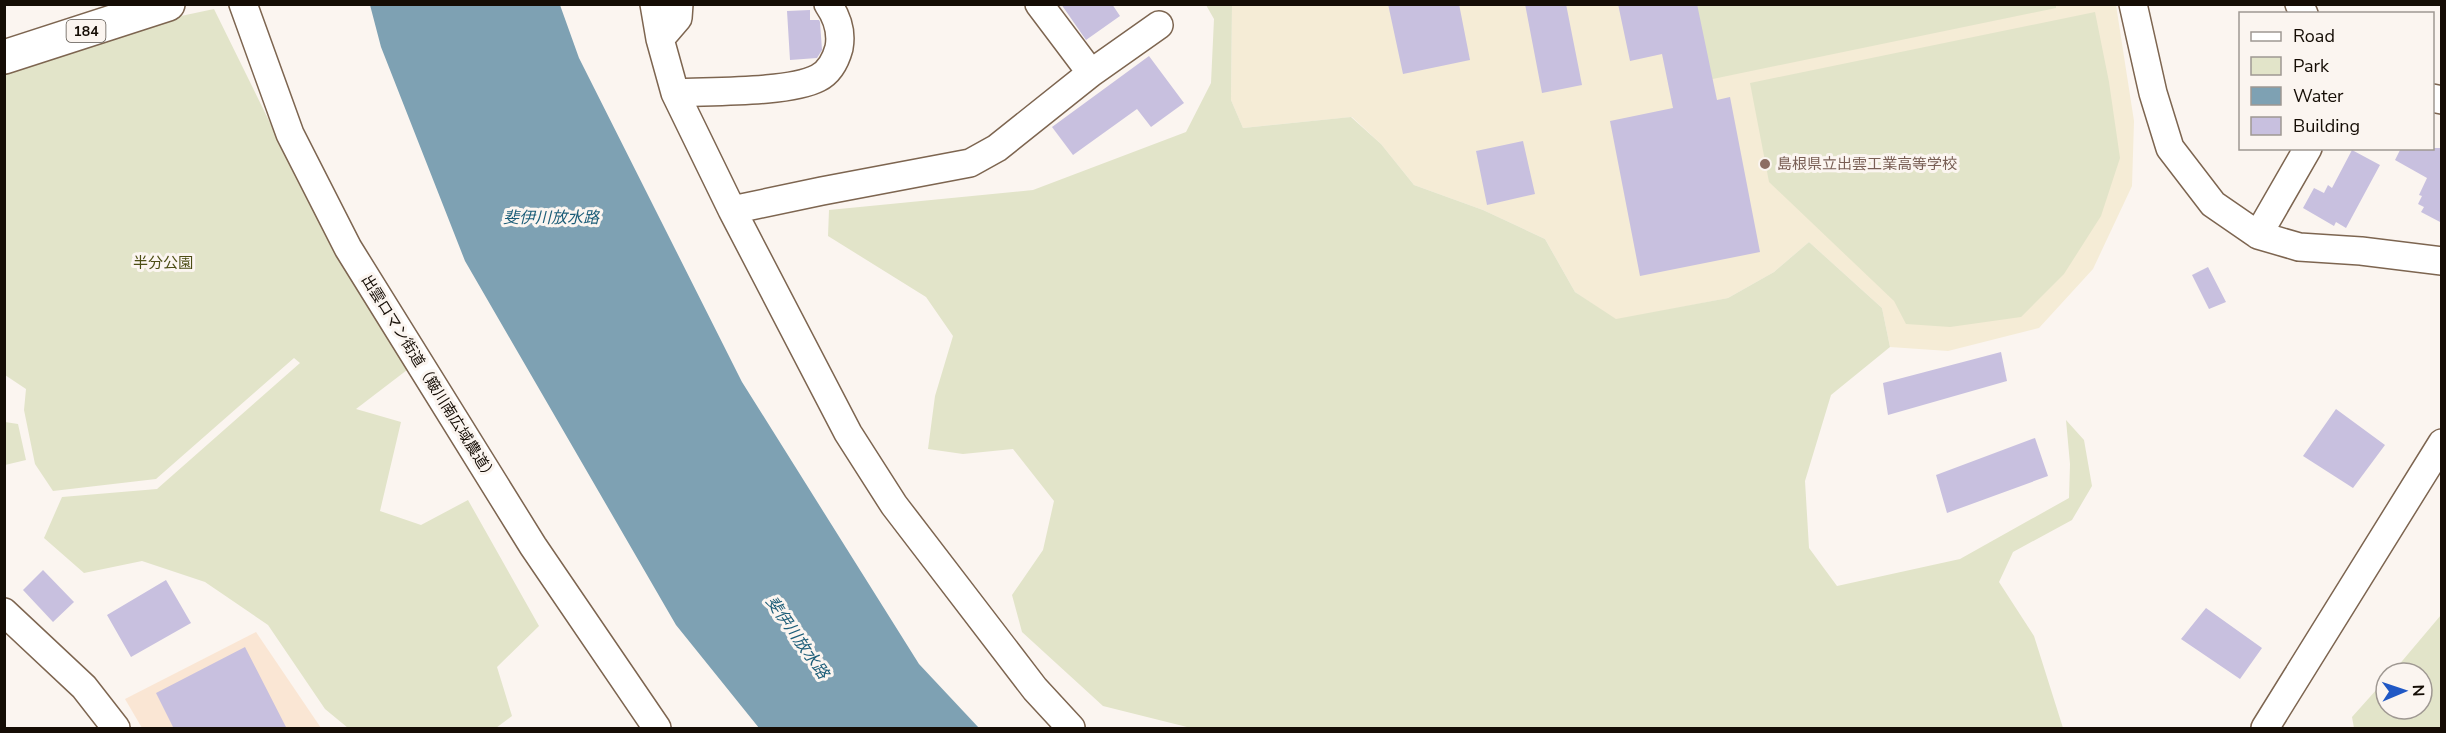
<svg xmlns="http://www.w3.org/2000/svg" width="2446" height="733" font-family="'Nunito Sans','Noto Sans JP',sans-serif">
<rect width="100%" height="100%" fill="#fbf5f0"/>
<path fill="#fae6d4" d="M256 632 321 728H142L125 699Z"/>
<path fill="#f5ecd6" d="M1232 5H2116L2134 121 2132 186 2093 269 2039 328 1948 351 1890 347 1882 308 1809 242 1774 272 1728 298 1616 320 1575 292 1545 239 1483 210 1414 185 1381 144 1352 117 1243 128 1231 100Z"/>
<path fill="#e2e4c9" d="M2056 4V8L1703 81 1687 5Z
M1206 5H1232L1231 100 1243 128 1351 117 1381 144 1414 185 1483 210 1545 239 1575 292 1616 319 1728 298 1774 272 1809 242 1882 308 1890 347 1831 395 1805 481 1809 548 1837 586 1960 559 2069 498 2070 464 2066 420 2084 440 2092 486 2072 520 2013 552 1999 582 2034 636 2063 728H1191L1103 706 1022 632 1012 595 1043 550 1054 501 1013 449 963 454 928 449 935 396 953 336 926 297 828 236 829 210 1033 190 1186 132 1211 83 1214 19Z
M214 9 308 200 407 370 356 409 401 422 380 511 421 525 468 500 539 626 497 667 512 716 496 728H348L325 709 268 625 205 582 142 561 84 573 44 538 62 497 157 489 300 363 294 358 156 479 53 491 35 464 24 410 26 389 5 375 4 70 110 31Z
M2095 12 2109 82 2120 158 2101 216 2064 274 2021 317 1950 327 1906 324 1894 301 1769 182 1750 83Z
M5 422 18 424 26 460 5 465Z
M2441 615V728H2354L2352 717 2386 679V709H2422V673H2392Z"/>
<path fill="#7ea1b3" d="M370 5H560L579 58 742 382 919 664 979 728H759L676 625 465 261 381 47Z"/>
<path fill="#c8c0df" d="M1061 4H1112L1120 16 1086 40Z
M1388 4H1459L1470 60 1403 74Z
M1525 4H1566L1582 85 1542 93Z
M1618 4H1697L1717 100 1730 97 1760 252 1640 276 1610 121 1673 108 1662 54 1630 61Z
M810 10V20H819L820 22 822 50 817 58 790 60 787 11Z
M1149 56 1184 103 1151 127 1137 109 1073 155 1052 127Z
M1523 141 1535 194 1487 205 1476 151Z
M2401 148H2442V223L2421 212 2424 207 2418 204 2422 196 2419 195 2427 178 2395 160Z
M2352 150 2380 165 2346 228 2336 222 2334 226 2303 208 2314 188 2324 193 2328 185 2332 188Z
M2208 267 2226 302 2209 309 2192 275Z
M2001 352 2007 381 1888 415 1883 383Z
M2336 409 2385 445 2353 488 2303 456Z
M2035 438 2048 476 1947 513 1936 475Z
M43 570 74 602 53 622 23 590Z
M166 580 191 623 131 657 107 615Z
M2206 608 2262 648 2240 679 2181 639Z
M245 647 287 729H174L156 693Z"/>
<g fill="none" stroke-linecap="round" stroke-linejoin="round">
<g stroke="#7d6550" stroke-width="30">
<path id="minor" d="M243 4 290 134 348 248 533 546 657 728
M654 4 660 39 675 93 732 210 848 433 894 505 1035 689 1071 728
M1039 4 1091 73
M2133 4 2153 93 2170 148 2213 204 2258 235 2299 247 2361 251 2442 261
M2299 4 2304 14
M660 39 678 18 679 4
M675 93C710 91 789 93 818 78 830 72 836 59 839 48 842 32 837 17 828 4
M2432 98 2442 100
M732 210 822 191 970 163 997 148 1091 73 1159 25
M2258 235 2308 148
M4 612 84 687 116 728
M2265 728 2442 443"/>
</g>
<g stroke="#7d6550" stroke-width="36">
<path id="highway" d="M4 57 168 4"/>
</g>
<use href="#minor" stroke="#fff" stroke-width="27"/>
<use href="#highway" stroke="#fff" stroke-width="33"/>
</g>
<circle fill="#8d6e63" stroke="#fbf5f0" stroke-width="2" cx="1765" cy="164" r="6"/>
<g text-anchor="middle" stroke-width="6" stroke-linejoin="round" paint-order="stroke">
<rect fill="#fbf5f0" stroke="#5a534c" stroke-width="1.5" x="66.5" y="20" width="39" height="22" rx="4.5"/>
<g font-size="14" font-weight="bold" fill="#150d05">
<text x="86" y="36">184</text>
</g>
<g font-size="15" fill="#785e54" stroke="#fbf5f0" text-anchor="start">
<text x="1777" y="169">島根県立出雲工業高等学校</text>
</g>
<g font-size="15" fill="#4c4d14" stroke="#fbf5f0">
<text x="163" y="268">半分公園</text>
</g>
<g font-size="15" fill="#150d05" stroke="#fbf5f0">
<text transform="translate(429 378) rotate(58)" y="5">出雲ロマン街道（簸川南広域農道）</text>
</g>
<g font-size="16" font-style="italic" fill="#1c5d78" stroke="#fbf5f0">
<text x="551" y="223">斐伊川放水路</text>
<text transform="translate(798 637) rotate(55)" y="6">斐伊川放水路</text>
</g>
</g>
<rect width="2446" height="733" fill="none" stroke="#150d05" stroke-width="12"/>
<rect x="2239" y="12" width="195" height="138" fill="#fbf5f0" stroke="#9f9892" stroke-width="1.5"/>
<rect x="2251" y="32" width="30" height="9" fill="#ffffff" stroke="#9f9892" stroke-width="1.5"/>
<text x="2293" y="42" font-size="18" fill="#150d05">Road</text>
<rect x="2251" y="57" width="30" height="18" fill="#e2e4c9" stroke="#9f9892" stroke-width="1.5"/>
<text x="2293" y="72" font-size="18" fill="#150d05">Park</text>
<rect x="2251" y="87" width="30" height="18" fill="#7ea1b3" stroke="#9f9892" stroke-width="1.5"/>
<text x="2293" y="102" font-size="18" fill="#150d05">Water</text>
<rect x="2251" y="117" width="30" height="18" fill="#c8c0df" stroke="#9f9892" stroke-width="1.5"/>
<text x="2293" y="132" font-size="18" fill="#150d05">Building</text>
<g transform="translate(2404 691) rotate(88)"><circle r="28" fill="#fbf5f0" stroke="#9f9892" stroke-width="1.5"/>
<path d="M0-4.5L10 22L0 15L-10 22Z" fill="#2058c5"/>
<text y="-9" font-size="16" font-weight="bold" text-anchor="middle" fill="#150d05">N</text>
</g>
</svg>
